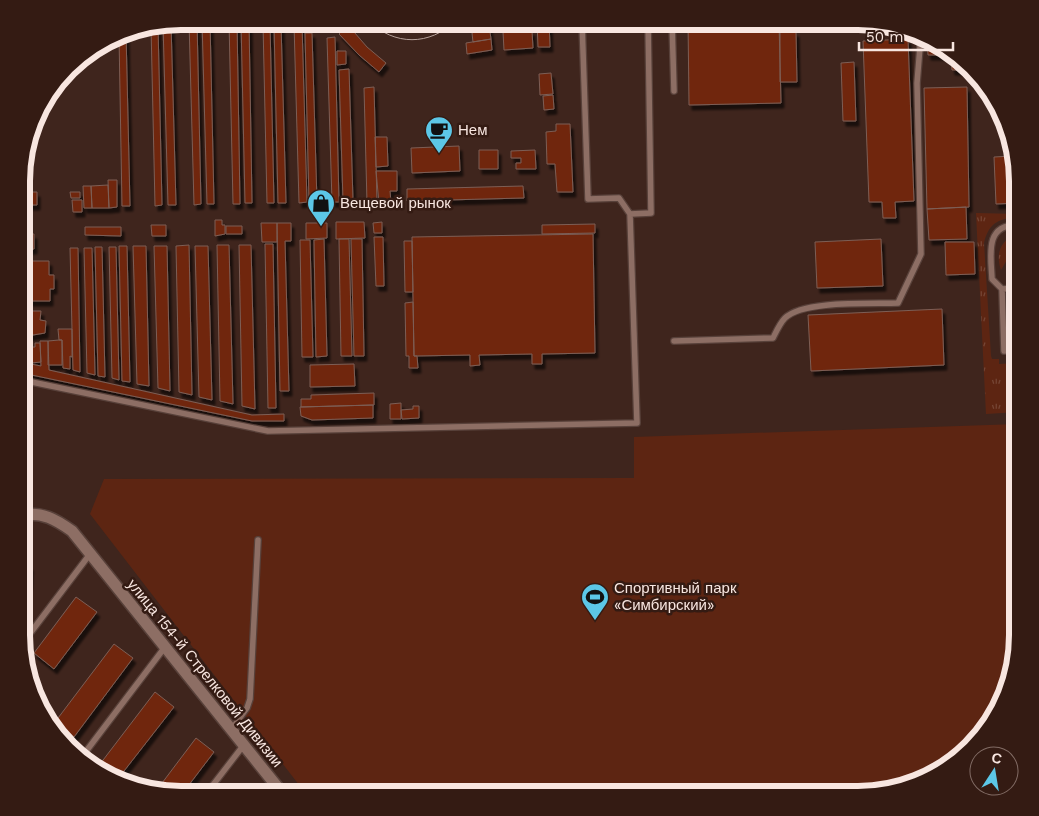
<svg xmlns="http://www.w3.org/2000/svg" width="1039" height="816" font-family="'Work Sans',sans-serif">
<defs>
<pattern id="grass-tufts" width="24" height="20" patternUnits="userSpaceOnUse" patternTransform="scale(1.25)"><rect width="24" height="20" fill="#5d2512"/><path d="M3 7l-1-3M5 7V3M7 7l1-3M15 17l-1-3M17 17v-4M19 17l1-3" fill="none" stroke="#754534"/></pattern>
<filter id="shadow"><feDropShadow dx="3" dy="5" stdDeviation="1" flood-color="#0009"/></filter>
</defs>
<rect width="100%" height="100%" fill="#3f251d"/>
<path fill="url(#grass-tufts)" d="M976 213 1018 214V218C999 217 988 224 984 243L991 356 992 359H999V364L1018 363V412L986 414Z
M1018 234V241L1001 270C995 253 1001 239 1018 234Z"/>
<path fill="#5d2512" d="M1018 424 1017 646 1005 696 978 740 919 782 858 795 306 794 90 514 104 479 634 478V437Z"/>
<path fill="#6f270e" stroke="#7d5e55" filter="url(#shadow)" d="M189 21H197L201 204 194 205Z
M202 21H210L214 204H207Z
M229 21H237L240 204H233Z
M241 21H249L252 203H245Z
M332 21H344L348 25 341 32Z
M537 21H549L550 47H538Z
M688 21 779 22 781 103 689 105Z
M171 23 176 205H168L163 24Z
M263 24H270L274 203H267Z
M274 24H281L286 203H278Z
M294 24H302L307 202 299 203Z
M158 25 162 205 155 206 151 26Z
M348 25 367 47 386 63 379 72 359 55 339 34Z
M489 25 491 39 473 42 472 33Z
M519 25H527V30H519Z
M532 31 533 48 504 50 503 32Z
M126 32 130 206H122L119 36Z
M780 32H796L797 82H780Z
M305 33H312L317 202H309Z
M335 37 339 202H332L327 38Z
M491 39 492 50 467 54 466 43Z
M908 39 914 201 895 202 896 218H883L882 202H869L863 41Z
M927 39 953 55H928Z
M337 51H346V64L337 65Z
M951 58H958L962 60V70H952Z
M854 62 856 121H843L841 63Z
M349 69 353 201H343L339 70Z
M551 73 553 94 540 95 539 74Z
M374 87 377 203H367L364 88Z
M967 87 969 207 927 209 924 88Z
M553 95 554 109 544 110 543 96Z
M556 124H570L573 192H557L555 164H547L546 132 556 131Z
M375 137H387L388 166 376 167Z
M459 146 460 171 412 173 411 148Z
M479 150H498V169H479Z
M535 150 536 169H516V163H521V158H511V151Z
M1012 156 1018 181V203L996 204 994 157Z
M376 171H397V191H390L391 203H379Z
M108 180H117V207L109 208Z
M108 185 109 208H92L91 186Z
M83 186H91L92 208H84Z
M523 186 524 198 407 201V189Z
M26 192H37V205H26Z
M70 192H80V198H71Z
M72 200H82V212H73Z
M966 207 967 239 929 240 927 209Z
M215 220H222V225H225V234L215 236Z
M336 222H364L365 238 336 239Z
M382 222V233H374L373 223Z
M261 223H277V242H262Z
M277 223H291V241H285L289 391H280Z
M306 223H327V238L306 239Z
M595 224V233L542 234V225Z
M151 225H166V236H152Z
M226 226H242V234H226Z
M85 227H121V236L85 235Z
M28 234H34V249H28Z
M593 234 595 353 542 354V364H532V354L479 355 480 365 470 366V355L414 356 412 237Z
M374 237H383L384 286H376Z
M324 239 327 356 316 357 314 240Z
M339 239H349L352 356H341Z
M351 239H362L364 356H354Z
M881 239 883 286 817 288 815 242Z
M300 240H310L313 357H302Z
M404 241H412L413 292H405Z
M945 242H974L975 274 946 275Z
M265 244H273L276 408H268Z
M189 245 192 395 179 392 176 246Z
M217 245H229L233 404 220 401Z
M239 245H251L255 409 242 406Z
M119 246H127L130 382 122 381Z
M133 246H146L149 386 137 384Z
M154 246H167L170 391 158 388Z
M195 246H208L212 400 199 397Z
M95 247H102L105 377 98 376Z
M109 247H116L119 380 112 378Z
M70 248H78L80 372 73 370Z
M84 248H92L95 375 87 373Z
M29 261H49V275H54V289H50V301H29Z
M413 302 414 356H417L418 368H409V356H406L405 303Z
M942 309 944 365 811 371 808 315Z
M29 311H41L40 320 46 321 45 333 27 336Z
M58 329H72V357L70 356V369L63 368 62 340H59Z
M59 340H62V365H48V341Z
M40 341H48L49 370 252 415 284 414V421H252L22 373V366L30 368 31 364 41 366Z
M35 343H40L41 362 31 363V347H35Z
M354 364 355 386 310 387V365Z
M374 393V405L301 407V399H311V395Z
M401 403V419H390V404Z
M373 405V418L312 420 301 416 300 407Z
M413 406H419V418L402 419 401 410 413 409Z
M25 565 30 566 29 585 24 584Z
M76 597 97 612 54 669 34 653Z
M114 644 133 658 74 737 55 722Z
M155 692 174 707 117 780 97 768Z
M196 738 214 752 182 794H171L156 791Z"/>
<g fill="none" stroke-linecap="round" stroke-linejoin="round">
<g stroke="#58413a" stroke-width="8">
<path id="service" d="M582 21 588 199 619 198 630 214
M672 21 674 91
M1005 136 1007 134
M1002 289 1018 288
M674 341 773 338C776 332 780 323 785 318 803 300 872 304 898 303L921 254 917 83 921 35
M1018 350 1004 351 1002 289 992 279C991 256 984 224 1018 225
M22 380 268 431 637 423 630 214 651 213 648 21
M22 644 90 554
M231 730 247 708 250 699 258 540
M81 758 165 647
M206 794 243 746"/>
</g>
<g stroke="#58413a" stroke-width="14">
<path id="minor" d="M22 515C43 512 55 519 72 531L283 794"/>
</g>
<use href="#service" stroke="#8d6e64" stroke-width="5.5"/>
<use href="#minor" stroke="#8d6e64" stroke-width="11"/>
<path stroke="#b6a19a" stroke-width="1" d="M369 21C394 46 430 46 455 21"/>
</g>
<defs>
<g id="cafe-pin" transform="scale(1.4375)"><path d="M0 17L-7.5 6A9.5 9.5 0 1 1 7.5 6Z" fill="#5cc7e7" stroke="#341b13"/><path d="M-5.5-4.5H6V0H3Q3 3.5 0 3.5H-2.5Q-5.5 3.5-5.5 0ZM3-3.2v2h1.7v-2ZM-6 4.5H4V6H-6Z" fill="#111"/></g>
<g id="shop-pin" transform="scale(1.4375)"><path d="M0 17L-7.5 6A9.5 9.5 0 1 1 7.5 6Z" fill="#5cc7e7" stroke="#341b13"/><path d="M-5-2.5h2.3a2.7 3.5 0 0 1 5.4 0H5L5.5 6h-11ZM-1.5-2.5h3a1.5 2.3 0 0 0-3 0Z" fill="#111"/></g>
<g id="stadium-pin" transform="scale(1.4375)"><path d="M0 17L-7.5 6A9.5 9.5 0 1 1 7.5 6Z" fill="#5cc7e7" stroke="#341b13"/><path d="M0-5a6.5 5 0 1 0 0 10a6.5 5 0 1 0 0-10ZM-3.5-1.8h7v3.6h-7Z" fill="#111"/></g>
</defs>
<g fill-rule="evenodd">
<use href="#cafe-pin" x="439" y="130"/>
<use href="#shop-pin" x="321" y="203"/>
<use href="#stadium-pin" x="595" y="597"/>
</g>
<g text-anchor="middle" stroke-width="5" stroke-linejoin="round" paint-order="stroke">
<g font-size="15" fill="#f8e6e0" stroke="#341b13" text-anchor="start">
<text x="458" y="135">Нем</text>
<text x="340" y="208">Вещевой рынок</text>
<text x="614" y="593">Спортивный парк<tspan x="614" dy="17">«Симбирский»</tspan></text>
</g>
<g font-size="15" fill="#f8e6e0" stroke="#341b13">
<text transform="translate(205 673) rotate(51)" y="5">улица 154-й Стрелковой Дивизии</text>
</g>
</g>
<path d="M0 0H1039V816H0ZM181 30H858A151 151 0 0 1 1009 181V635A151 151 0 0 1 858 786H181A151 151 0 0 1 30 635V181A151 151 0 0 1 181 30Z" fill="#341b13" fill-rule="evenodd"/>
<path fill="none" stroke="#f8e6e0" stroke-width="6" d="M181 30H858A151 151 0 0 1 1009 181V635A151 151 0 0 1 858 786H181A151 151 0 0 1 30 635V181A151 151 0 0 1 181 30Z"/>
<g transform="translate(994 771) rotate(12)"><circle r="24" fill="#341b13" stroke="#826c65"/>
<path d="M0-4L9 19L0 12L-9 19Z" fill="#5cc7e7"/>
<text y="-8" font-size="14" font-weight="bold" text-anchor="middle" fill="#f8e6e0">С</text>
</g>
<path d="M859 42v8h94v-8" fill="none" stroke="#f8e6e0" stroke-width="2.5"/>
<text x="866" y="42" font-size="15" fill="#f8e6e0" stroke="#341b13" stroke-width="4" paint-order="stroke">50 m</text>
</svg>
